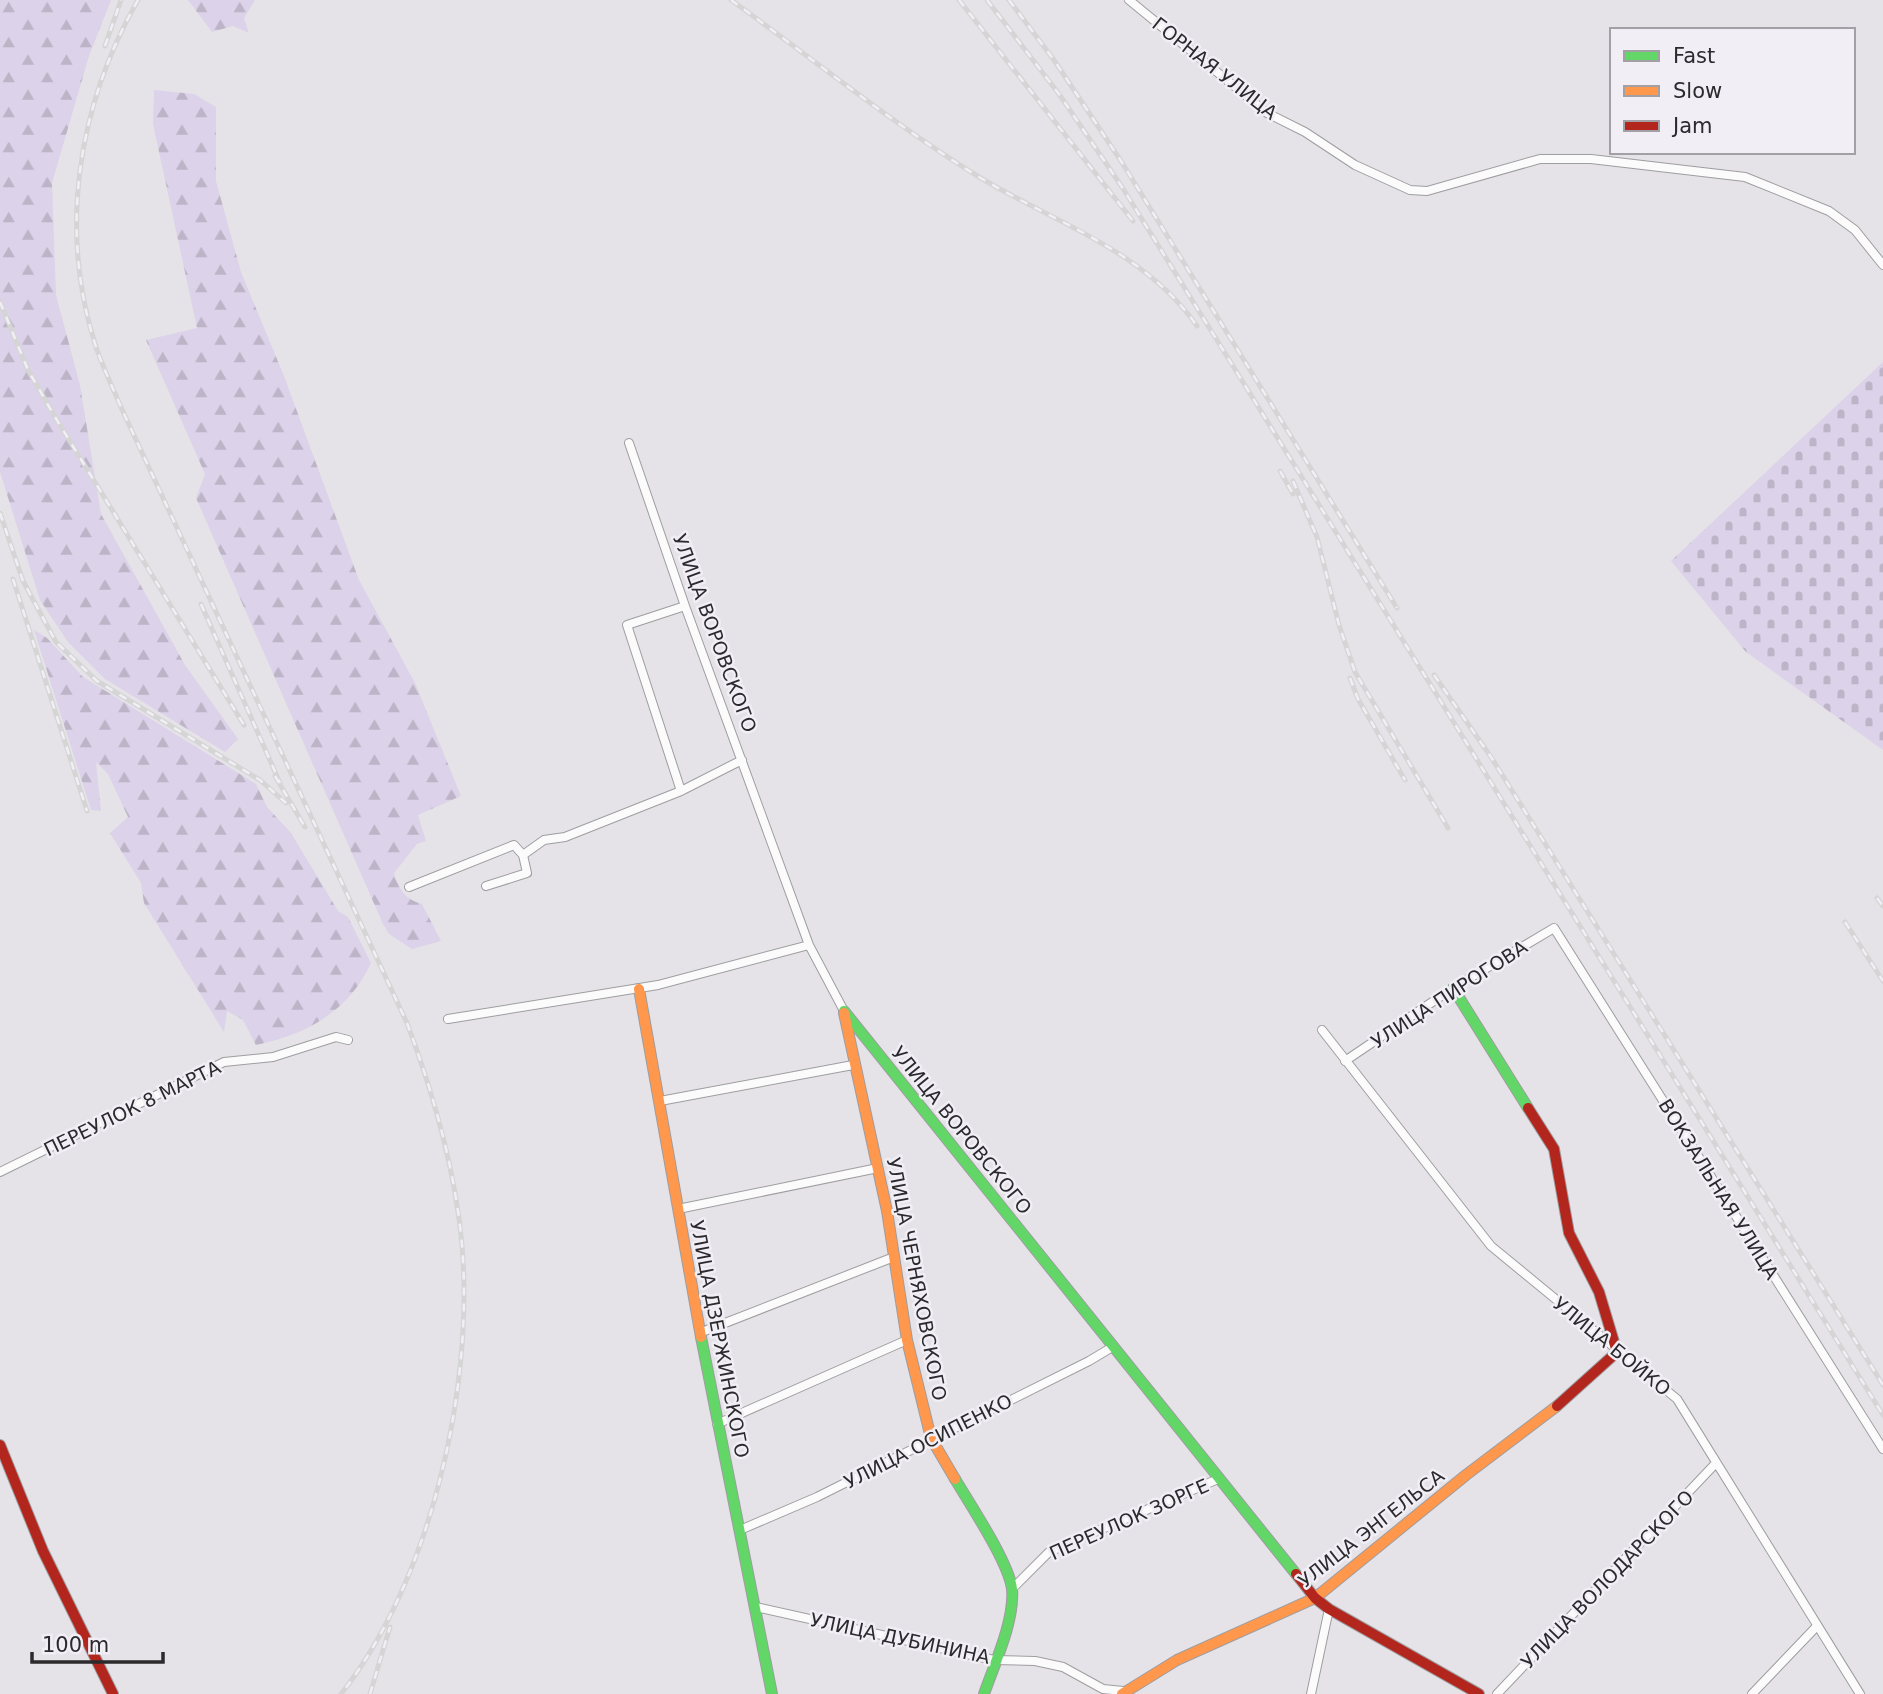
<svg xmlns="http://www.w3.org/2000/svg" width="1883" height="1694" font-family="'DejaVu Sans',sans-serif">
<defs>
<pattern id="forest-firs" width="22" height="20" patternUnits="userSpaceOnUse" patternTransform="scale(1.75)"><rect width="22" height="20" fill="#dcd2e9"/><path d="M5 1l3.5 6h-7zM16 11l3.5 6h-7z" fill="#bdb4c8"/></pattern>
<pattern id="cemetery-stones" width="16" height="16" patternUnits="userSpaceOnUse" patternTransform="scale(1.75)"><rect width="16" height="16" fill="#dcd2e9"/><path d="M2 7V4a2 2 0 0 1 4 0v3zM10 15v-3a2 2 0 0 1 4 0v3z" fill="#bdb4c8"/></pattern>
</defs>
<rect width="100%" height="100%" fill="#e5e3e7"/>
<path fill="url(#forest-firs)" d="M0 0H111L89 56 52 183 56 295 80 385 101 514 185 665 238 739 225 752 105 679 68 642 40 600 0 472Z
M188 0H255L244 18 249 33 233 26 212 32Z
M154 90 194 94 216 107V181L241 272 284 376 359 580 415 683 461 796 418 815 426 841 417 844 394 873C399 890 405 899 422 904L441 941 412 949 389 934 383 924 196 498 205 474 146 340 197 328 153 124Z
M34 630 47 638 83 677 256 784 267 807 291 833 338 911 348 917 371 963C349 1011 306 1035 256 1045L243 1020 227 1011 224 1032 144 903 141 883 110 833 128 817 108 774 96 762 101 811 91 810Z"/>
<path fill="url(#cemetery-stones)" d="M1883 362V750L1746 652 1671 561Z"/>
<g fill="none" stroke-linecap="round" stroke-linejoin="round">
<g stroke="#9e9da0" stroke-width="10">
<path id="street" d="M1129 0 1267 113 1305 132 1355 165 1410 190 1427 191 1540 159H1591L1745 177 1829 211 1855 230 1883 265
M629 443 685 606 809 945 844 1011
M681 791 627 625 685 606
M486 886 527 873 523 855
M409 887 514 845 523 855 544 840 565 837 681 791 742 760
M448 1019 658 985 809 945
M1322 1030 1491 1246 1677 1399 1860 1694
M1345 1061 1453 988 1554 928 1883 1449
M660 1101 853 1065
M0 1172 224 1062 273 1057 336 1037 348 1040
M678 1209 878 1168
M702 1332 894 1257
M717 1424 907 1340
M740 1530 817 1497 1089 1361 1114 1346
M1012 1589 1049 1552 1218 1479
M756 1607 994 1660 1035 1661 1063 1667 1103 1689 1123 1691
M1311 1694 1329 1609
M1497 1694 1716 1463
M1752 1694 1817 1626"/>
</g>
<g stroke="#9e9da0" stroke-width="12">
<path id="fast" d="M1453 988 1528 1108
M844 1011 1296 1574
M701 1337 772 1694
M955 1479C970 1504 1009 1563 1012 1589 1015 1620 994 1665 984 1694"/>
</g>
<g stroke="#9e9da0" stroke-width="12">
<path id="slow" d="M639 989 701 1337
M844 1013 887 1211 907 1340 931 1438 955 1479
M1122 1694 1177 1660 1315 1598 1466 1475 1557 1406"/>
</g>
<g stroke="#9e9da0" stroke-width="12">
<path id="jam" d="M1528 1108 1554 1149 1569 1233 1599 1292 1617 1352 1557 1406
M0 1445 43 1551 113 1694
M1296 1574 1315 1598 1329 1609 1479 1694"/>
</g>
<use href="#street" stroke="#fbfbfb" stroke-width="8"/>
<use href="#fast" stroke="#63d668" stroke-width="10"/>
<use href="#slow" stroke="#ff974d" stroke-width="10"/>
<use href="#jam" stroke="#b3261e" stroke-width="10"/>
<g stroke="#d5d5d5" stroke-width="5">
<path id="rail" d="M138 0C78 105 58 230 96 347 104 370 115 393 125 416L407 1023C434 1095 455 1169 462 1245 474 1388 431 1580 341 1694
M731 0C813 59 893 124 979 177 1055 223 1144 250 1197 326
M959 0 1133 221
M987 0 1059 94 1122 187 1883 1415
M1009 0 1054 60 1121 161 1397 608
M105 46 121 0
M0 302 28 370 55 417 244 725
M1280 471 1293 494
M1293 481 1317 537 1339 625 1355 672 1448 828
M0 513 23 581 56 642 97 681 260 780 286 803
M13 579 87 811
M201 604 280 783
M1434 675 1491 757 1883 1385
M1350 678 1358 699 1405 780
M275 776 305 827
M1877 898 1883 906
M1845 922 1883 981
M370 1694 390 1627"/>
</g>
<use href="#rail" stroke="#f1eef6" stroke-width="2.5" stroke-dasharray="8" stroke-linecap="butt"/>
</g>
<g text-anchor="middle" stroke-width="5" stroke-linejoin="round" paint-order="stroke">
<g font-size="19" fill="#2b2a2c" stroke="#f1eef6">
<text transform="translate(1215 68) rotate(38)" y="7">ГОРНАЯ УЛИЦА</text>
<text transform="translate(715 633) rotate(70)" y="7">УЛИЦА ВОРОВСКОГО</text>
<text transform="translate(1449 994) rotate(-33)" y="7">УЛИЦА ПИРОГОВА</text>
<text transform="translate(132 1108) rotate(-26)" y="7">ПЕРЕУЛОК 8 МАРТА</text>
<text transform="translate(962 1130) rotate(51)" y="7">УЛИЦА ВОРОВСКОГО</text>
<text transform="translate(1719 1189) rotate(58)" y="7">ВОКЗАЛЬНАЯ УЛИЦА</text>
<text transform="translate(917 1279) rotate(79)" y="7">УЛИЦА ЧЕРНЯХОВСКОГО</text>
<text transform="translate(720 1339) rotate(79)" y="7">УЛИЦА ДЗЕРЖИНСКОГО</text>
<text transform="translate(1612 1346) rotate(39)" y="7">УЛИЦА БОЙКО</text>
<text transform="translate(928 1441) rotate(-27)" y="7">УЛИЦА ОСИПЕНКО</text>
<text transform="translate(1129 1519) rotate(-24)" y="7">ПЕРЕУЛОК ЗОРГЕ</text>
<text transform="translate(1371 1528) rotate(-38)" y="7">УЛИЦА ЭНГЕЛЬСА</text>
<text transform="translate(1607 1579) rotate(-46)" y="7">УЛИЦА ВОЛОДАРСКОГО</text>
<text transform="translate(900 1638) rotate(12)" y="7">УЛИЦА ДУБИНИНА</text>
</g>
</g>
<rect x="1610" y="28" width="245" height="126" fill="#f1eef6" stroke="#a2a0a5" stroke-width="2"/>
<rect x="1624" y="51" width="35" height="10" fill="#63d668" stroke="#a2a0a5" stroke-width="2"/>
<text x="1673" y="63" font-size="21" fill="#2b2a2c">Fast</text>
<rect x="1624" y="86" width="35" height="10" fill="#ff974d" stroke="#a2a0a5" stroke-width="2"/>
<text x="1673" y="98" font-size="21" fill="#2b2a2c">Slow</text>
<rect x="1624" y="121" width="35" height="10" fill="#b3261e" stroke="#a2a0a5" stroke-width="2"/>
<text x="1673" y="133" font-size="21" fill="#2b2a2c">Jam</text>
<path d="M32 1652v10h131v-10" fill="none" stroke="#2b2a2c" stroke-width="3.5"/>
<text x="42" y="1652" font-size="21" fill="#2b2a2c" stroke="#f1eef6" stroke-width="5" paint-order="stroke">100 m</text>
</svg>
